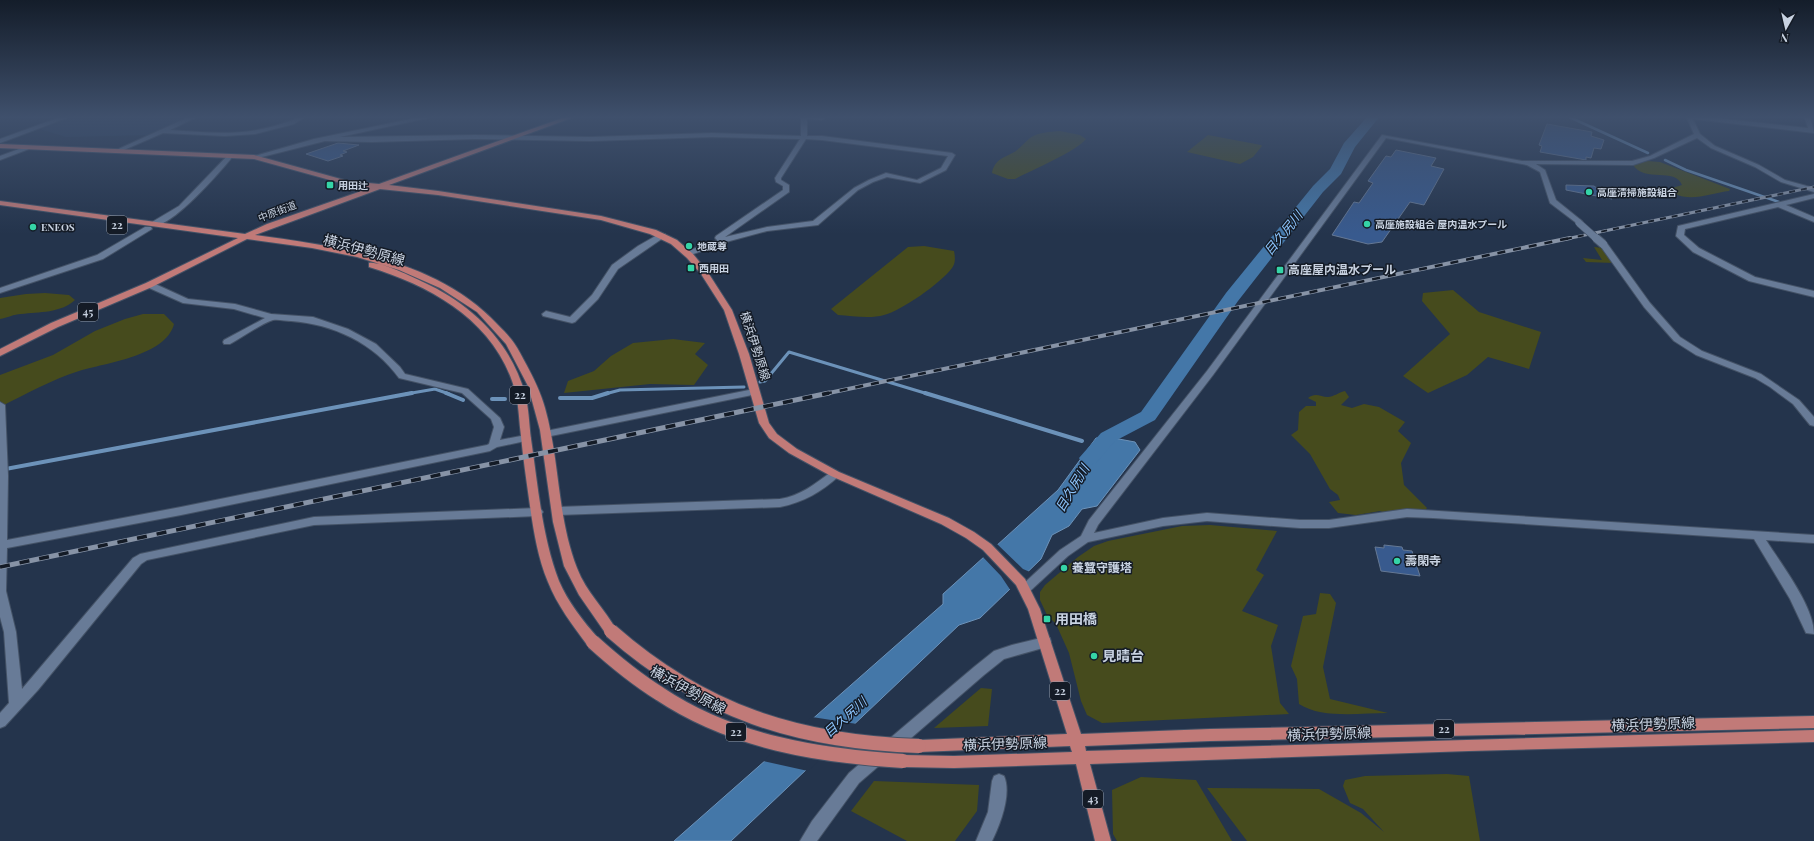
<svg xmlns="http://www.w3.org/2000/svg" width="1814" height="841" font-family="'Playfair Display','Noto Sans JP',serif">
<rect width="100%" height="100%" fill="#24344c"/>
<path fill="#293d5b" d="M75 116H191L153 135 66 137 40 129Z"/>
<path fill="#464b1d" d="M1060 131 1080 135 1086 139C1077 151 1030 171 1015 179H1008L992 173C995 158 1005 158 1016 151 1021 147 1025 142 1030 138 1038 132 1050 132 1060 131Z
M1208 135 1261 145 1262 146 1253 157 1240 164 1187 152Z
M1647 161 1660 162 1730 189 1729 191C1711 193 1684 205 1669 189L1682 185C1675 167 1645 183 1633 165Z
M924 246 954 251C955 256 956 263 952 268 941 283 901 311 884 315 871 319 852 316 838 315L831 309 908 247Z
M1594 247 1603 248 1614 263 1586 262 1583 258 1602 260Z
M1453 290 1479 312 1541 332 1529 369 1488 357 1467 375 1428 393 1403 376 1450 334 1422 301 1423 293Z
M45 293 69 295 75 300C61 313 39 312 21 314 14 314 7 318 0 319V298L26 294Z
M143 314H164L174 324C166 356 105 363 79 371 51 380 26 394 0 407V375L53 355 95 331 125 319Z
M673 339 705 343 695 354 708 365 694 385 650 384 564 393 568 381 594 371 611 356 633 343Z
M1345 391 1349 397 1341 405 1352 408 1364 404 1379 407 1405 422 1398 431 1411 443 1401 463 1404 485 1427 508 1422 514 1392 516 1380 511 1356 515 1338 513 1329 502 1340 500 1338 495 1330 489 1310 454 1291 435 1298 430 1299 412 1306 406H1316V402L1308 398C1316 392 1320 397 1328 397 1333 397 1340 392 1345 391Z
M1210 525 1277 531 1256 570 1264 575 1242 611 1278 625 1271 646 1280 703 1289 714 1102 723 1087 715 1081 701 1069 653 1056 624 1047 615 1040 600V592L1045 585 1078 557 1094 546 1108 541 1182 526Z
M1320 593 1330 594 1336 603 1323 667 1330 699 1388 713C1360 713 1322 719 1299 704L1297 679 1291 666 1303 616 1316 614Z
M981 688 992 689 988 726 934 728Z
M1447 774 1469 776 1480 841H1247L1207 788 1319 789 1361 813 1384 832 1363 809 1350 803 1343 786 1345 780 1365 776Z
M1141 777 1196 780 1232 841H1117L1113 834 1112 790Z
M874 781 979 785 977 811 955 841H907L851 811Z"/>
<path fill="#4477a8" stroke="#6c92b9" d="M1108 437 1135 442 1140 450 1097 506 1082 509 1069 526 1052 535 1041 559 980 618 959 625 731 841H674L943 604V594L1058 490 1096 438Z"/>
<path fill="#24344c" d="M996 543 1023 569 1030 572 1011 591 1001 576 981 555Z
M812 717 857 724 808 771 763 761Z"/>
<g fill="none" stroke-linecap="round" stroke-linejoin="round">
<path stroke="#6c92b9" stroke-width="2.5" d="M1567 116 1648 153
M1665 160 1686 170 1779 202"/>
<path stroke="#6c92b9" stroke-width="3" d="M760 382 765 381 789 352 928 394
M406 394 435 389 449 394
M605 394 620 390 744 387"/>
<path stroke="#6c92b9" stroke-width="4" d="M446 393 463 400
M925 393 1082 441
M560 398H592L608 393
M492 399H505
M0 470 412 393"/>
<path fill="#4477a8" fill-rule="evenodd" d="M1368 116H1380L1355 147 1341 174 1323 192 1238 301 1155 420 1115 441 1096 463 1089 465 1082 463 1079 458 1101 433 1141 412 1226 293 1313 186 1330 169 1344 143Z"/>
</g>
<path fill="#385a8e" stroke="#657894" d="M1547 124 1592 132 1591 136 1604 140 1601 149 1594 148 1591 158 1586 157V160L1540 152 1542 146 1539 145Z
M338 143 359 145 343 151 347 152 340 155 343 156 328 161 306 154Z
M1396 150 1436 158 1431 166 1444 169 1424 205 1410 202 1382 242 1368 244 1332 235 1354 202 1359 203 1373 183 1368 181 1386 156 1391 157Z
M1566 185 1594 186 1612 199 1566 190Z
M1384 545 1402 547 1403 550 1412 551 1420 576 1381 571 1375 547 1384 548Z"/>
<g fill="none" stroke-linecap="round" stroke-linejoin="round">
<g stroke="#445266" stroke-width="2">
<path id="minor" d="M63 116H72L0 143V139Z
M191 116H199L170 130C199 132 228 135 257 130 268 128 279 125 290 121 296 119 300 116 307 116L294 124 255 134 225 136 163 133 117 153 112 152Z
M425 116H437L340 137 475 135 590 137 712 133 801 136V116H827L822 120 807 119V136H822L952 153 955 155 946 170 920 183 887 177 873 182 858 190 818 225 767 231 726 242 688 256 684 254 685 252 717 240 715 238 716 236 783 190V186L776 182 775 178 800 139 712 137 590 141 475 139 372 142 325 141 254 159 251 157 314 139ZM806 139 822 140 948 156 941 168 917 180 886 173 869 180 854 188 813 221 767 227 725 237 789 192V185L781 180V178Z
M1679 116H1698L1808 128 1804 116H1810L1814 133 1693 119 1700 134 1715 146 1759 165 1785 180 1814 188V192L1781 182 1755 167 1711 148 1697 138 1654 158 1633 165 1536 164 1545 170 1556 200 1582 221 1583 223 1579 225 1550 203 1540 172 1527 165 1386 138 1213 375 1098 525 1094 533 1163 518 1207 513 1300 520H1329L1407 509 1814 535V543L1766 540C1781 564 1814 606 1814 634L1806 633 1790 599 1754 539 1433 518 1407 517 1329 528H1300L1207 521 1163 526 1088 542 1068 556 1029 592 1025 593 1021 592 1019 589 1021 586 1060 550 1081 536 1089 520 1207 371 1382 135 1522 161H1632L1650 156 1694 134 1687 118Z
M27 146 30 148 29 149 0 160V156Z
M229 154 234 155C222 170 171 229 152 226V222L179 206Z
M1814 194V198L1786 205 1814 217V222L1778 207 1685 229 1684 235 1699 248 1755 277 1814 291V297L1749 281 1693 252 1676 236 1678 226Z
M145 227H151L152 229 103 259 0 293V288L97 255Z
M659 234H665L666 236 618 269 598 299 575 322 572 323 543 316 542 314 546 311 570 317 592 295 612 265 638 246Z
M1600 242H1606L1650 303 1680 337 1702 351 1761 374 1799 400 1814 417V426L1810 425 1793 404 1770 387 1755 378 1696 355 1674 341 1644 307 1599 244Z
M147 283H153L188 299 235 304 271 314 313 317 348 329 376 344 400 367 405 374 468 389 500 418 504 427 500 440 526 435 531 438 530 440 497 447 490 451 181 515 7 548 6 591 16 632 22 689 133 558 140 554 314 517 537 508 541 509 543 512 541 515 537 516 314 525 147 560 141 564 38 690 5 726 0 728V713L9 703 4 632 0 617V402L5 405 8 476 7 540 181 507 487 445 489 444 494 427 491 419 462 393 399 378C374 343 333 324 291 321 286 321 278 319 273 320 259 325 244 336 230 344H224L223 342 224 340 265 318 234 309 183 303 147 287Z
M754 389 757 390 759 392 757 394 546 437 541 434 546 431Z
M835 471 840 474 839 476C821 492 804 502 780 507L558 515 554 514 552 511 554 508 558 507 780 499C800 496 815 484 831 472Z
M1045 637 1050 638 1051 642 1050 646 1004 659 984 675 859 783 817 841H800L812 821 849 773 974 667 994 651 1012 645Z
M999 774 1004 776C1012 794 1000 825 992 841H976L988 812 992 781 994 776Z"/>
</g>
<g stroke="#445266" stroke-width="2">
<path id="major" d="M568 116H577L389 185 438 191 601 216 656 230 677 240 693 254 707 271 732 310 749 354 769 423 777 434 797 449 839 472 949 518 974 532 991 544 1025 579 1040 609 1081 734 1210 729 1814 716V728L1210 741 1085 746 1086 751 1814 730V742L1469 751 1090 764 1111 841H1095L1076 764 954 768 903 767 898 765 896 761 898 757 903 755 954 756 1072 752 1070 746 919 752 914 750 912 746 914 742 919 740 1067 734 1028 609 1016 585 983 550 966 538 941 524 831 476 789 453 769 438 759 423 739 354 724 310 701 274 687 258 671 244 650 234 601 220 438 195 380 189 255 235C340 247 437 259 498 325 504 331 510 337 514 343 519 350 522 357 526 364 534 379 541 393 545 408 560 461 557 517 577 568 586 592 605 609 617 631L616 634 611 636 606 634 579 595 564 566 553 522 540 430 528 386 506 344 477 312 440 288 399 270 357 257 312 248 247 239 152 287 58 327 0 356V349L51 323 146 283 238 238 0 205V201L245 234 267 224 370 188 348 185 254 159 0 148V144L254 155 348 181 379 184Z
M369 263C379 261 413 277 423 282 471 304 511 342 525 394 529 409 529 424 531 439 538 486 542 537 559 581 568 602 583 621 598 638L599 642 598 646 593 647 588 646C573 626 557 605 548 582 537 556 533 527 529 499 526 478 523 457 521 436 519 422 519 408 516 394 498 323 434 287 369 267Z"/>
</g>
<use href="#minor" fill="#687b97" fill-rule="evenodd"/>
<use href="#major" fill="#c17a78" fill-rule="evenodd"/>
<g stroke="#8793a6" stroke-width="3">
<path id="rail-far2" d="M1566 239 1814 187"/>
</g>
<g stroke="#8793a6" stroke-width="4">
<path id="rail-far1" d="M824 394 1570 238"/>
</g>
<g stroke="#8793a6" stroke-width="5">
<path id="rail" d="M0 567 829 393"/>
</g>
<use href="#rail-far2" stroke="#141b26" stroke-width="2" stroke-dasharray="6" stroke-linecap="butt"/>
<use href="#rail-far1" stroke="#141b26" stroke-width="2.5" stroke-dasharray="8" stroke-linecap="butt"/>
<use href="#rail" stroke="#141b26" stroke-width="3.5" stroke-dasharray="10" stroke-linecap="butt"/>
<g stroke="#445266" stroke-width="8" stroke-linecap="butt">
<path id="minor-bridge-far1" d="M1579 223 1597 239"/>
</g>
<g stroke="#445266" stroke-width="10" stroke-linecap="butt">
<path id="minor-bridge" d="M1596 238 1603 244"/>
</g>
<g stroke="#445266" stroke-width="16" stroke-linecap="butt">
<path id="major-bridge" d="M611 631C703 712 798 742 919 746
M593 642C614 661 636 679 660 694 732 742 819 756 903 761"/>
</g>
<use href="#minor-bridge-far1" stroke="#687b97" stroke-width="7"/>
<use href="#minor-bridge" stroke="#687b97" stroke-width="8"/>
<use href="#major-bridge" stroke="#c17a78" stroke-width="14"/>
</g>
<linearGradient id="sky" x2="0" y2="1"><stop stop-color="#141d2a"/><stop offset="0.5" stop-color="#3f506c"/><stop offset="1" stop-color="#3f506c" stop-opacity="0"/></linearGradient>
<rect width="1814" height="234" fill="url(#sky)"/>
<g fill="#35d4a7" stroke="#141b26" stroke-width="1.5">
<rect x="326" y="181" width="8" height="8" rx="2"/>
<circle cx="1589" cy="192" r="4"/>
<circle cx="1367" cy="224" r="4"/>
<circle cx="33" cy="227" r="4"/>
<circle cx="689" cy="246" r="4"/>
<rect x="687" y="264" width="8" height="8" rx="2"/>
<rect x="1276" y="266" width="8" height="8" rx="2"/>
<circle cx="1397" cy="561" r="4"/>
<circle cx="1064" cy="568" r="4"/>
<rect x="1043" y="615" width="8" height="8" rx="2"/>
<circle cx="1094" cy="656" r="4"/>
</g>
<g text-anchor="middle" stroke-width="3" stroke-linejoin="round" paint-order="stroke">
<g font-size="10" font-weight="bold" fill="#c8d2e1" stroke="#141b26" text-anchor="start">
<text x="338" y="189">用田辻</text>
<text x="1597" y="196">高座清掃施設組合</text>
<text x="1375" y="228">高座施設組合 屋内温水プール</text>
<text x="41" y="231">ENEOS</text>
<text x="697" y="250">地蔵尊</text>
<text x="699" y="272">西用田</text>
</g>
<g font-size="10" fill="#c8d2e1" stroke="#141b26">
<text transform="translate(277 211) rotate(-21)" y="4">中原街道</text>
</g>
<g fill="#141b26" stroke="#929ba9" stroke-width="1">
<rect x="107" y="216" width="20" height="18" rx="3"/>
<rect x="78" y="303" width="20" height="18" rx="3"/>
<rect x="510" y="386" width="20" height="18" rx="3"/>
<rect x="1050" y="682" width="20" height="18" rx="3"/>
<rect x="1434" y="720" width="20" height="18" rx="3"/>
<rect x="726" y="723" width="20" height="18" rx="3"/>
<rect x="1083" y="790" width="20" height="18" rx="3"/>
</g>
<g font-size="11" font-weight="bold" fill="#c8d2e1">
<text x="117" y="229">22</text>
<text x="88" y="316">45</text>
<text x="520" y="399">22</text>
<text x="1060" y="695">22</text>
<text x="1444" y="733">22</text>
<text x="736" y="736">22</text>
<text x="1093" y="803">43</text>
</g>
<g font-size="12" font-weight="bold" fill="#c8d2e1" stroke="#141b26" text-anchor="start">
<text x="1288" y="274">高座屋内温水プール</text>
<text x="1405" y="565">壽閑寺</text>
<text x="1072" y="572">養蠶守護塔</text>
</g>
<g font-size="12" fill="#c8d2e1" stroke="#141b26">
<text transform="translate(755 346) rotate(72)" y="4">横浜伊勢原線</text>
</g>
<g font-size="13" font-style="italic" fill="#8cc4fc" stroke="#141b26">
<text transform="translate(1283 233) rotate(-51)" y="5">目久尻川</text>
<text transform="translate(1072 488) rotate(-59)" y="5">目久尻川</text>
<text transform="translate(845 717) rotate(-42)" y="5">目久尻川</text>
</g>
<g font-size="14" fill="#c8d2e1" stroke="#141b26">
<text transform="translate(364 250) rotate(15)" y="5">横浜伊勢原線</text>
<text transform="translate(688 690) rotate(29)" y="5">横浜伊勢原線</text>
<text transform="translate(1653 724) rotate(-2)" y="5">横浜伊勢原線</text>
<text transform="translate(1329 734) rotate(-2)" y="5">横浜伊勢原線</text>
<text transform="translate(1005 744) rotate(-2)" y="5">横浜伊勢原線</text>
</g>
<g font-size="14" font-weight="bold" fill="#c8d2e1" stroke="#141b26" text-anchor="start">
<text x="1055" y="624">用田橋</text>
<text x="1102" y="661">見晴台</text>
</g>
</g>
<g transform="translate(1786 28) rotate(188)" stroke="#141b26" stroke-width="3" paint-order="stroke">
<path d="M0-3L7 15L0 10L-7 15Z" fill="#c8d2e1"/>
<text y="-6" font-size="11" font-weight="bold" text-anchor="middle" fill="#c8d2e1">N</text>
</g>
</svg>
